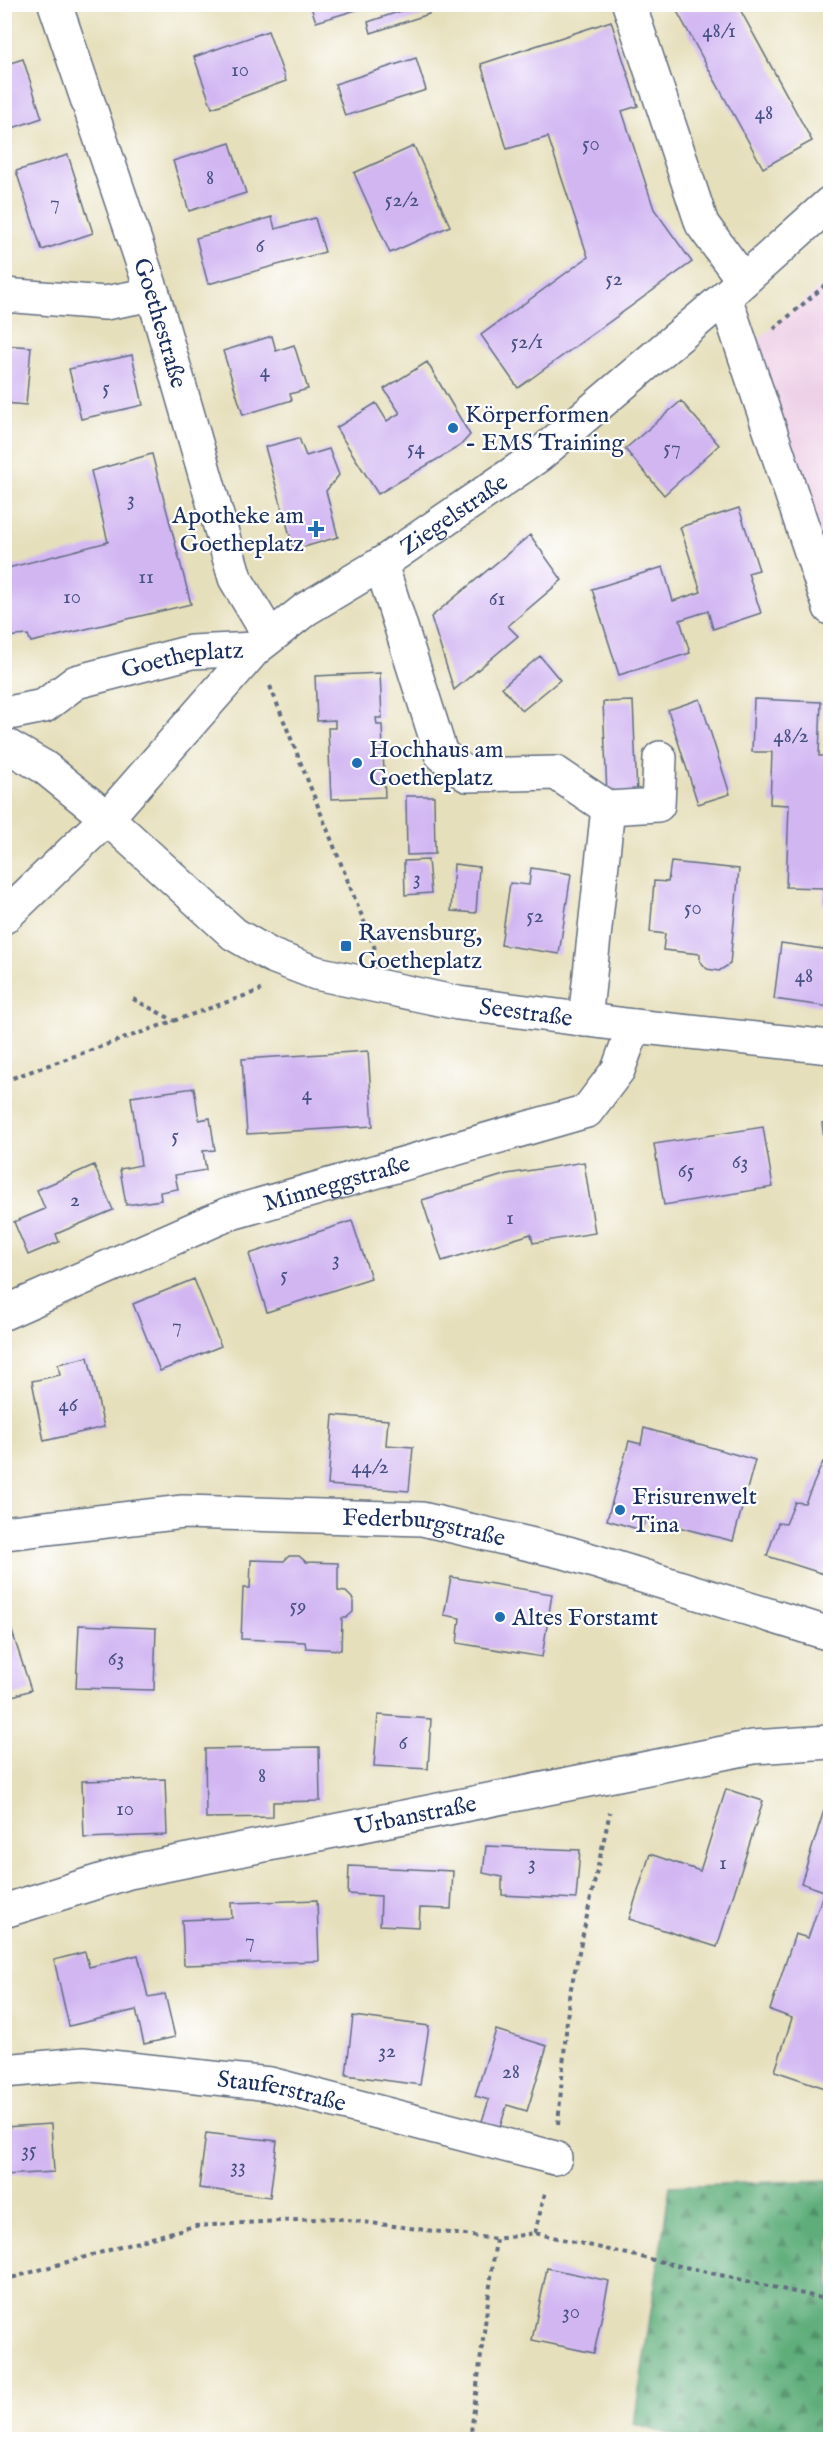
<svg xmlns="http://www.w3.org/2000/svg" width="835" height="2444" font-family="'IM FELL English',serif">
<defs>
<pattern id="forest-firs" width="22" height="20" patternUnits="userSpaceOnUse" patternTransform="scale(1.5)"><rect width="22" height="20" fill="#5eae7a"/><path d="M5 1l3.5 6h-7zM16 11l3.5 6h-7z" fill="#4d8e67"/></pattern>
</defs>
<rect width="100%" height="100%" fill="#fff"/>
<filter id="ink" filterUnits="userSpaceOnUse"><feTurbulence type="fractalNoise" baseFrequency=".0167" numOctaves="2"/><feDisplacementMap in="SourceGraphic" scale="12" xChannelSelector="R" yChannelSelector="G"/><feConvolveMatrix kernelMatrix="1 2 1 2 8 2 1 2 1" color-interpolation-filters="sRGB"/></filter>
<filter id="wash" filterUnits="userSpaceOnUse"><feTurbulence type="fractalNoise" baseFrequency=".008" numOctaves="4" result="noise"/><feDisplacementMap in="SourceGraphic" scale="24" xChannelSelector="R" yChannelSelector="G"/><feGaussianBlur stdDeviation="1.35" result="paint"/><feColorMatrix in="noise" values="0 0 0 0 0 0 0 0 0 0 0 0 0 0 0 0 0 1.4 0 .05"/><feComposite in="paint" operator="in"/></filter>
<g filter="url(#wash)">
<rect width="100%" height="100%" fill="#e6dfbb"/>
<path fill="#eed0e7" d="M830 279V608L743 352Z"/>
<path fill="url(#forest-firs)" stroke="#3c6e6c" stroke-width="1.5" d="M830 2180V2439H685L634 2424 670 2186Z"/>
<g id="blocks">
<path fill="#d1b6f2" d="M310 4H373V5L316 22Z
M422 4H426L429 14 371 33 368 22Z
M673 4H737L812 141 763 168Z
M611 21 638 106 622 111 654 209 692 262 518 388 481 335 588 257 548 137 507 149 481 64Z
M268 31 286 81 212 108 194 57Z
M416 58 426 90 345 116 335 84Z
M23 59 42 118 4 131V65Z
M230 143 246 193 189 211 173 161Z
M414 146 450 226 390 253 354 173Z
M68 155 93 233 42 250 16 171Z
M272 217 275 229 315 218 325 252 208 284 196 238Z
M272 336 276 351 294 345 308 389 290 394 292 400 243 415 223 351Z
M4 345 31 347 26 405 4 403Z
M132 355 143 405 81 419 69 369Z
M427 362 470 435 460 446 378 494 336 428 376 403 387 421 400 413 384 389Z
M681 401 719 445 664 495 625 449Z
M299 438 306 456 329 449 339 475 326 491 338 537 294 550 265 447Z
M152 454 191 604 31 642 28 635 4 637V569L108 542 91 471Z
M739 508 759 570 748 573 761 613 713 629 708 611 680 620 690 653 619 675 592 589 663 567 673 601 701 592 680 527Z
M530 535 562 580 508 626 518 636 454 690 431 617Z
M540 656 560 680 522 711 502 687Z
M380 673 382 718H376L377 725H382L385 797 331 799 328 728H335V720L317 721 315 676Z
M700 699 730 794 698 804 668 710Z
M754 699 821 702 819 756H830V906L823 905 824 888 786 887 789 805 770 804 772 752H752Z
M633 701 637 794 607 795 603 702Z
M406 796H434L435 854 407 855Z
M428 860 431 893 405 895 404 861Z
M671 862 739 869 730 964 719 971 707 969 700 961V954L663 950 665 934 650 932 654 881 668 882Z
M454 864 479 867 476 913 451 911Z
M531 868 571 874 559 954 501 945 510 883 529 885Z
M781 943 830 950V1007L774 999Z
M368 1051 373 1126 247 1134 242 1059Z
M194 1088 199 1120 210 1118 215 1150 203 1151 206 1170 175 1175 178 1189 160 1192 161 1200 126 1205 120 1169 141 1165 131 1097Z
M830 1122V1156H826L822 1123Z
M763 1127 773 1187 664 1205 654 1144Z
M584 1162 595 1233 533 1243 531 1234 442 1261 422 1200 507 1174Z
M94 1165 113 1210 56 1234 59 1242 28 1255 14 1222 45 1209 37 1190Z
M352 1221 371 1278 267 1312 249 1254Z
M194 1279 221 1346 160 1371 133 1304Z
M88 1357 104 1427 44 1441 32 1381 60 1375 58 1364Z
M333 1415 388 1420 386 1445 413 1447 409 1491 328 1485Z
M644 1428 755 1460 733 1541 646 1519 641 1530 607 1520 629 1441 641 1444Z
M823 1462 830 1465V1576L767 1556 778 1523 786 1524 795 1502 805 1503Z
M289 1556H299L306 1562 338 1563V1591L346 1592 353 1599V1612L346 1618H342L341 1650 306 1648 305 1642 241 1639 243 1588H250L251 1560 284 1561Z
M451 1577 552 1594 542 1657 457 1643 460 1618 444 1615Z
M9 1622 31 1690 4 1699V1623Z
M79 1625 156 1628 154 1690 76 1688Z
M378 1715 431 1719 428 1769 374 1766Z
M319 1747 320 1801 273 1802V1817L206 1818 205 1749Z
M165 1779 167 1835 84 1838 82 1781Z
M726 1789 763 1801 717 1947 629 1919 650 1854 700 1871Z
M826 1804 830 1805V2072L825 2088 775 2071 792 2018 770 2010 795 1934 808 1938 824 1891 801 1883Z
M486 1846 580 1850 576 1899 502 1895V1877L483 1873Z
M349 1866 453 1871 451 1909 420 1908 419 1927 380 1925 381 1896 348 1894Z
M317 1900 319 1961 184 1965 182 1920 232 1918 231 1903Z
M85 1952 89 1967 138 1955 148 1997 165 1994 175 2037 144 2044 136 2010 69 2026 54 1960Z
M353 2016 429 2026 420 2085 346 2075Z
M496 2030 547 2046 527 2111 507 2105 499 2130 481 2124 489 2100 475 2096Z
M51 2124 54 2172 4 2175V2127Z
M206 2133 277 2141 270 2197 199 2188Z
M547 2268 609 2281 594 2353 532 2340Z"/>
</g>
</g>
<g filter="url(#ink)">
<use href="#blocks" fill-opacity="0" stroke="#626d7f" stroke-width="1.5"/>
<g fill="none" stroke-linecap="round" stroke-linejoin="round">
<g stroke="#626d7f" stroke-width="36">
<g id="minor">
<path id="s1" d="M55 4 153 294 235 578 270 637"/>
<path d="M629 4 702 224 743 280"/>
<path d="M4 295 105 303 153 294"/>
<path d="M725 297 830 608"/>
<path d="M381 564 441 754 467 775 556 773 608 808 658 805 660 758"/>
<path id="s2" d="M4 714 44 706 76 682 191 652 255 649"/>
<path id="s3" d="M4 744 44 767 107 818 234 934 272 956 316 973 458 1003 634 1026 830 1047"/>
<path id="s4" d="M4 917 107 818 255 649 306 609 381 564 538 456 725 297 830 203"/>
<path d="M585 1020 608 808"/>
<path id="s5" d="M4 1313 228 1214 587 1111 618 1070 634 1026"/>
<path id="s6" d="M4 1533 183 1512 422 1519 568 1553 830 1634"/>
<path id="s7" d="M4 1911 129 1872 753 1747 830 1742"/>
<path id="s8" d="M4 2071 83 2064 270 2084 555 2158"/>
</g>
</g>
<path stroke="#626d7f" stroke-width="4" stroke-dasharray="4.5 4.5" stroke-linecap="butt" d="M774 329 830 281
M270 686 375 949
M133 999 175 1021
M4 1081 261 990
M558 2124 569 1997 610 1812
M535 2233 545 2193
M4 2280 194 2226 332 2218 496 2239
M470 2440 496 2239 535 2233 830 2300"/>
<use href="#minor" stroke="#fff" stroke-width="33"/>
</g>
</g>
<g fill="#1f6fb2" stroke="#fff" stroke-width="2">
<circle cx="453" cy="428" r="6"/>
<path d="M313 520h6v6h6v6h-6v6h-6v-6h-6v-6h6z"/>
<circle cx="357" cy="763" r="6"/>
<rect x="340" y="940" width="12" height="12" rx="3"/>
<circle cx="620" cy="1510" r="6"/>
<circle cx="500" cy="1617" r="6"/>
</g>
<g text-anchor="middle" stroke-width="4.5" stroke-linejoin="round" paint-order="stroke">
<g font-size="21" fill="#485183">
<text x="719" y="37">48/1</text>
<text x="240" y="76">10</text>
<text x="764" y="119">48</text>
<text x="591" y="150">50</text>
<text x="210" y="184">8</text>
<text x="402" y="206">52/2</text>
<text x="55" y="209">7</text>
<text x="260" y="252">6</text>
<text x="614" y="285">52</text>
<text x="527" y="348">52/1</text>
<text x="265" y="377">4</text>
<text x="106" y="394">5</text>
<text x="416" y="454">54</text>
<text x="672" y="454">57</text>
<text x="131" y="505">3</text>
<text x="146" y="583">11</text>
<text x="72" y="603">10</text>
<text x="497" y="605">61</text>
<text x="791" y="742">48/2</text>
<text x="417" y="884">3</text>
<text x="693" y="914">50</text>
<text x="535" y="922">52</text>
<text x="804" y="982">48</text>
<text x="307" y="1100">4</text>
<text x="175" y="1142">5</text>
<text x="740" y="1168">63</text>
<text x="686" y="1177">65</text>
<text x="75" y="1206">2</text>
<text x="510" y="1224">1</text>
<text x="336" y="1265">3</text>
<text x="284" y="1281">5</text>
<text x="177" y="1332">7</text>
<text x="68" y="1411">46</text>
<text x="370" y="1473">44/2</text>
<text x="298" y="1612">59</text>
<text x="116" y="1665">63</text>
<text x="403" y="1749">6</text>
<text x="262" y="1782">8</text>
<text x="125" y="1815">10</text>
<text x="532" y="1869">3</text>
<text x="723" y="1869">1</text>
<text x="250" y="1947">7</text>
<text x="387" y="2057">32</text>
<text x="511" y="2078">28</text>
<text x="29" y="2156">35</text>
<text x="238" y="2172">33</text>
<text x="571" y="2318">30</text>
</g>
<g font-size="24" fill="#1b2f5e" stroke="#fff">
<text dy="8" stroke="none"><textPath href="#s1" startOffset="336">Goethestraße</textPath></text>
<text dy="8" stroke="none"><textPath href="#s4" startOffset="608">Ziegelstraße</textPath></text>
<text dy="8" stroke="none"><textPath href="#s2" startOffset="190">Goetheplatz</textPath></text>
<text dy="8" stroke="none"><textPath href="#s3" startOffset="604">Seestraße</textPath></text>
<text dy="8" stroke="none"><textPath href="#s5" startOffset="358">Minneggstraße</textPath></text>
<text dy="8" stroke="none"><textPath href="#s6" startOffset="422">Federburgstraße</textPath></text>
<text dy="8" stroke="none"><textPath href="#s7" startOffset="423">Urbanstraße</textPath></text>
<text dy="8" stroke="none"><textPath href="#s8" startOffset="280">Stauferstraße</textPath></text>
</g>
<g font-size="24" fill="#1b2f5e" stroke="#fff" text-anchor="start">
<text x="465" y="422">Körperformen<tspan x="465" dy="28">- EMS Training</tspan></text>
<text x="304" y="523" text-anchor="end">Apotheke am<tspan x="304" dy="28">Goetheplatz</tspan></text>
<text x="369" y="757">Hochhaus am<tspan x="369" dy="28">Goetheplatz</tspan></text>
<text x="358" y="940">Ravensburg,<tspan x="358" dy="28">Goetheplatz</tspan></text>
<text x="632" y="1504">Frisurenwelt<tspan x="632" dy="28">Tina</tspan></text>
<text x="512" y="1625">Altes Forstamt</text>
</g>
</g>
<rect width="835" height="2444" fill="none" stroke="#fff" stroke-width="24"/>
</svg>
